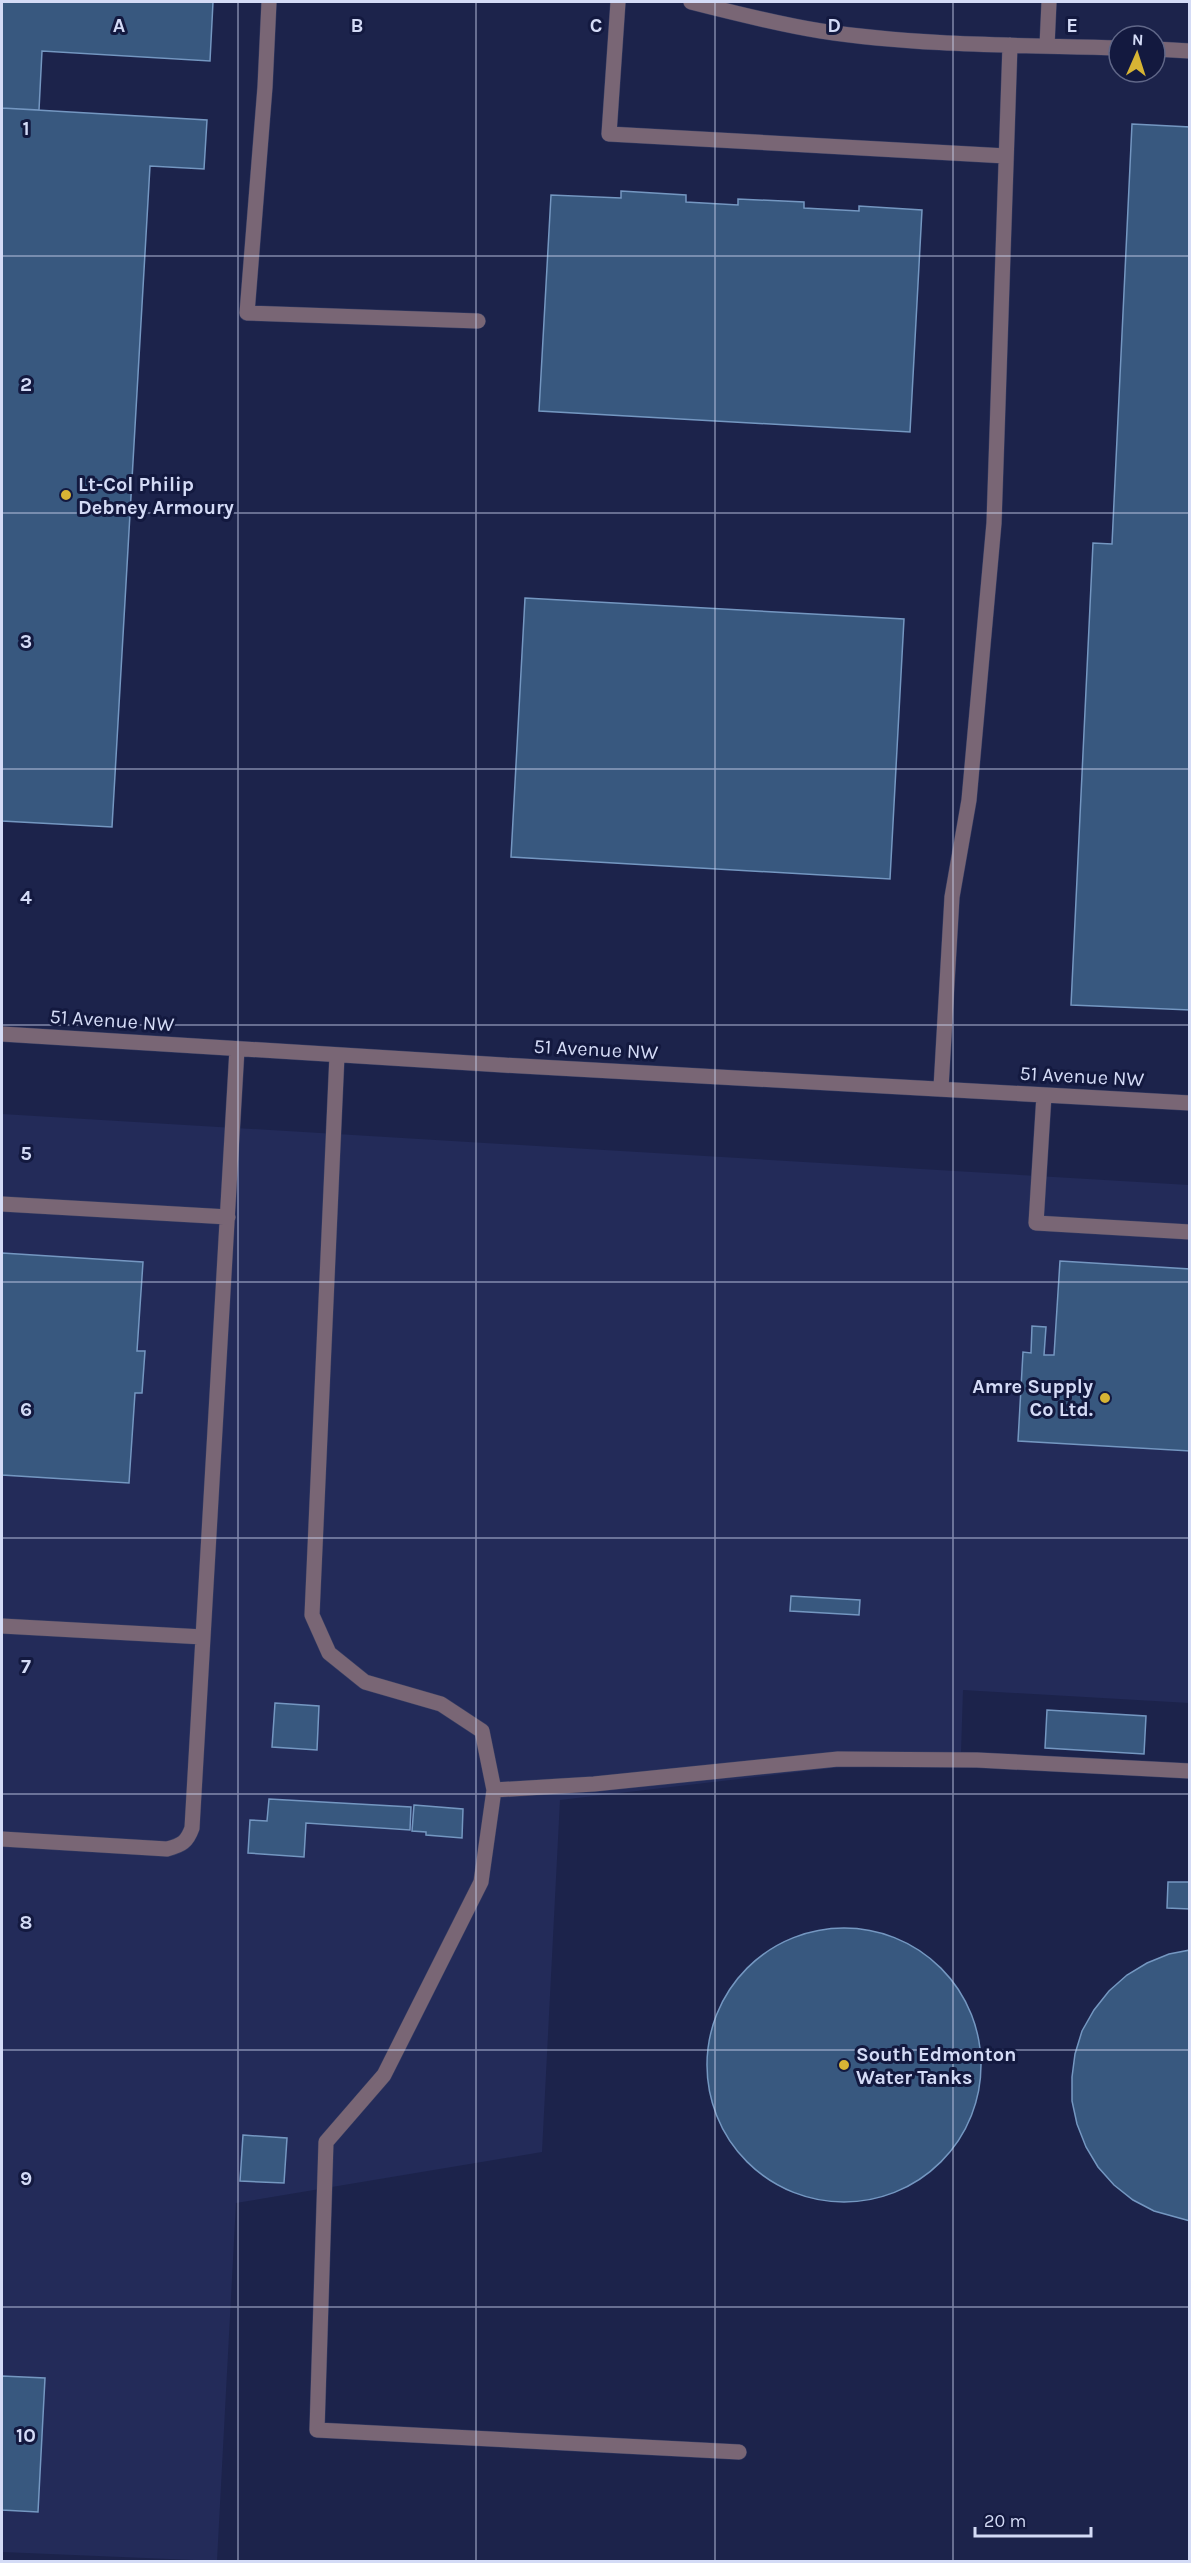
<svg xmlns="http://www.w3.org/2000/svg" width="1191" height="2563" font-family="Karla,sans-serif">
<rect width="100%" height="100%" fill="#1c234b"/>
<path fill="#232b59" d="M2 1114 1189 1185V1703L963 1690 961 1753 560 1800 542 2152 236 2203 217 2561 2 2552Z"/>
<path fill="#38587f" stroke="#7497c1" stroke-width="1.5" d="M2 2H213L210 61 42 51 39 110 2 108Z
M2 108 207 120 204 169 150 166 112 827 2 821Z
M1132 124 1190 127V1010L1071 1005 1093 543 1112 544Z
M621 191 686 195V202L738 205V199L804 202V208L859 211V206L922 210 910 432 539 411 551 195 621 198Z
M525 598 904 619 890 879 511 857Z
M2 1253 143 1262 137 1351H145L142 1393H135L129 1483 2 1475Z
M1060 1261 1190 1269V1451L1018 1441 1023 1352 1031 1353 1032 1326 1046 1327 1044 1355H1054Z
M791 1596 860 1600 859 1615 790 1611Z
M275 1703 319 1706 317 1750 272 1747Z
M1047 1710 1146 1716 1144 1754 1045 1748Z
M269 1799 411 1807 410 1830 306 1823 304 1857 248 1853 250 1820 267 1821Z
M414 1805 463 1809 462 1838 426 1835V1832L412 1831Z
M1168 1882H1190V1909L1167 1908Z
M707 2065a137 137 0 1 1 274 0a137 137 0 1 1-274 0Z
M1190 1950V2221L1154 2211 1133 2200 1114 2185 1098 2167 1086 2147 1077 2124 1072 2101V2077L1075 2054 1082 2031 1094 2010 1109 1991 1127 1975 1147 1963 1169 1954Z
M243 2135 287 2138 284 2183 240 2181Z
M2 2376 45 2378 38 2512 2 2510Z"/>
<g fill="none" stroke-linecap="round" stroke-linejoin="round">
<g stroke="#363d63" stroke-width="16">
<path id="minor" d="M269 2 265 87 247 313 478 321
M618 2 609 134 1006 156
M691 2C734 13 777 24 821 31 919 46 1020 45 1119 48
M1047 46 1049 2
M1155 49 1190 51
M2 1034 503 1065 1190 1103
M337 1055 312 1615 329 1653 365 1682 441 1704 482 1731 494 1790 481 1882 384 2075 326 2142 317 2430 739 2452
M941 1088 952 897 969 800 994 523 1010 45
M1044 1095 1036 1223 1190 1232
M2 1204 228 1217
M2 1626 203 1637
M494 1790 594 1784 838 1759 977 1760 1190 1771
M2 1839 167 1849C182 1845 187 1842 192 1828L237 1049"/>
</g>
<use href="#minor" stroke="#796675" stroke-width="15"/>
</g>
<path fill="none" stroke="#d4dbf6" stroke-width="1.5" stroke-opacity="0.55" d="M238 2V2562M476 2V2562M715 2V2562M953 2V2562M2 256H1190M2 513H1190M2 769H1190M2 1025H1190M2 1282H1190M2 1538H1190M2 1794H1190M2 2050H1190M2 2307H1190"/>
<g fill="#d7b434" stroke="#13193f" stroke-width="2">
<circle cx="66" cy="495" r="6"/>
<circle cx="1105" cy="1398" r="6"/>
<circle cx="844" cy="2065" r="6"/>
</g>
<g text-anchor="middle" stroke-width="6" stroke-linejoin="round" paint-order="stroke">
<g font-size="20" font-weight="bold" fill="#d4dbf6" stroke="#13193f" text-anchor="start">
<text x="78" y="491">Lt-Col Philip<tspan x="78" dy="23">Debney Armoury</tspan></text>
<text x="1093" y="1393" text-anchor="end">Amre Supply<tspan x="1093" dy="23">Co Ltd.</tspan></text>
<text x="856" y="2061">South Edmonton<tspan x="856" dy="23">Water Tanks</tspan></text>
</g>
<g font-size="20" fill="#d4dbf6" stroke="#13193f">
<text transform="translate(112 1020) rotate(4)" y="7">51 Avenue NW</text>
<text transform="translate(596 1049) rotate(3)" y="7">51 Avenue NW</text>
<text transform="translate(1082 1076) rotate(3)" y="7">51 Avenue NW</text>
</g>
</g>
<g font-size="20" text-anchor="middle" font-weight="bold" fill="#d4dbf6" stroke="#13193f" stroke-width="6" stroke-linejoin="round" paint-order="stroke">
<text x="119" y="32">A</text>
<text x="357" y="32">B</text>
<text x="596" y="32">C</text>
<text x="834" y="32">D</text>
<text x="1072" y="32">E</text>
<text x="26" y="135">1</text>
<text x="26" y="391">2</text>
<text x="26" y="648">3</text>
<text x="26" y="904">4</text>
<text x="26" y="1160">5</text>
<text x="26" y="1416">6</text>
<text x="26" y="1673">7</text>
<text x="26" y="1929">8</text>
<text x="26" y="2185">9</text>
<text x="26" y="2442">10</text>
</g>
<rect width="1191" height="2563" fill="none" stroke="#d4dbf6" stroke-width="6"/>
<g transform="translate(1137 54) rotate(3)"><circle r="28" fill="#13193f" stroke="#606788" stroke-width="1.5"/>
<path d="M0-4.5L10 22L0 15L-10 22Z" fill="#d7b434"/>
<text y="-9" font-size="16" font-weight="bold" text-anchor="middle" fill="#d4dbf6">N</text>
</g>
<path d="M975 2527v9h116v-9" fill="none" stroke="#d4dbf6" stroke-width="3"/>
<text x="984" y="2527" font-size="18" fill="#d4dbf6" stroke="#13193f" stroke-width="4.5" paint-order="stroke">20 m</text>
</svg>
